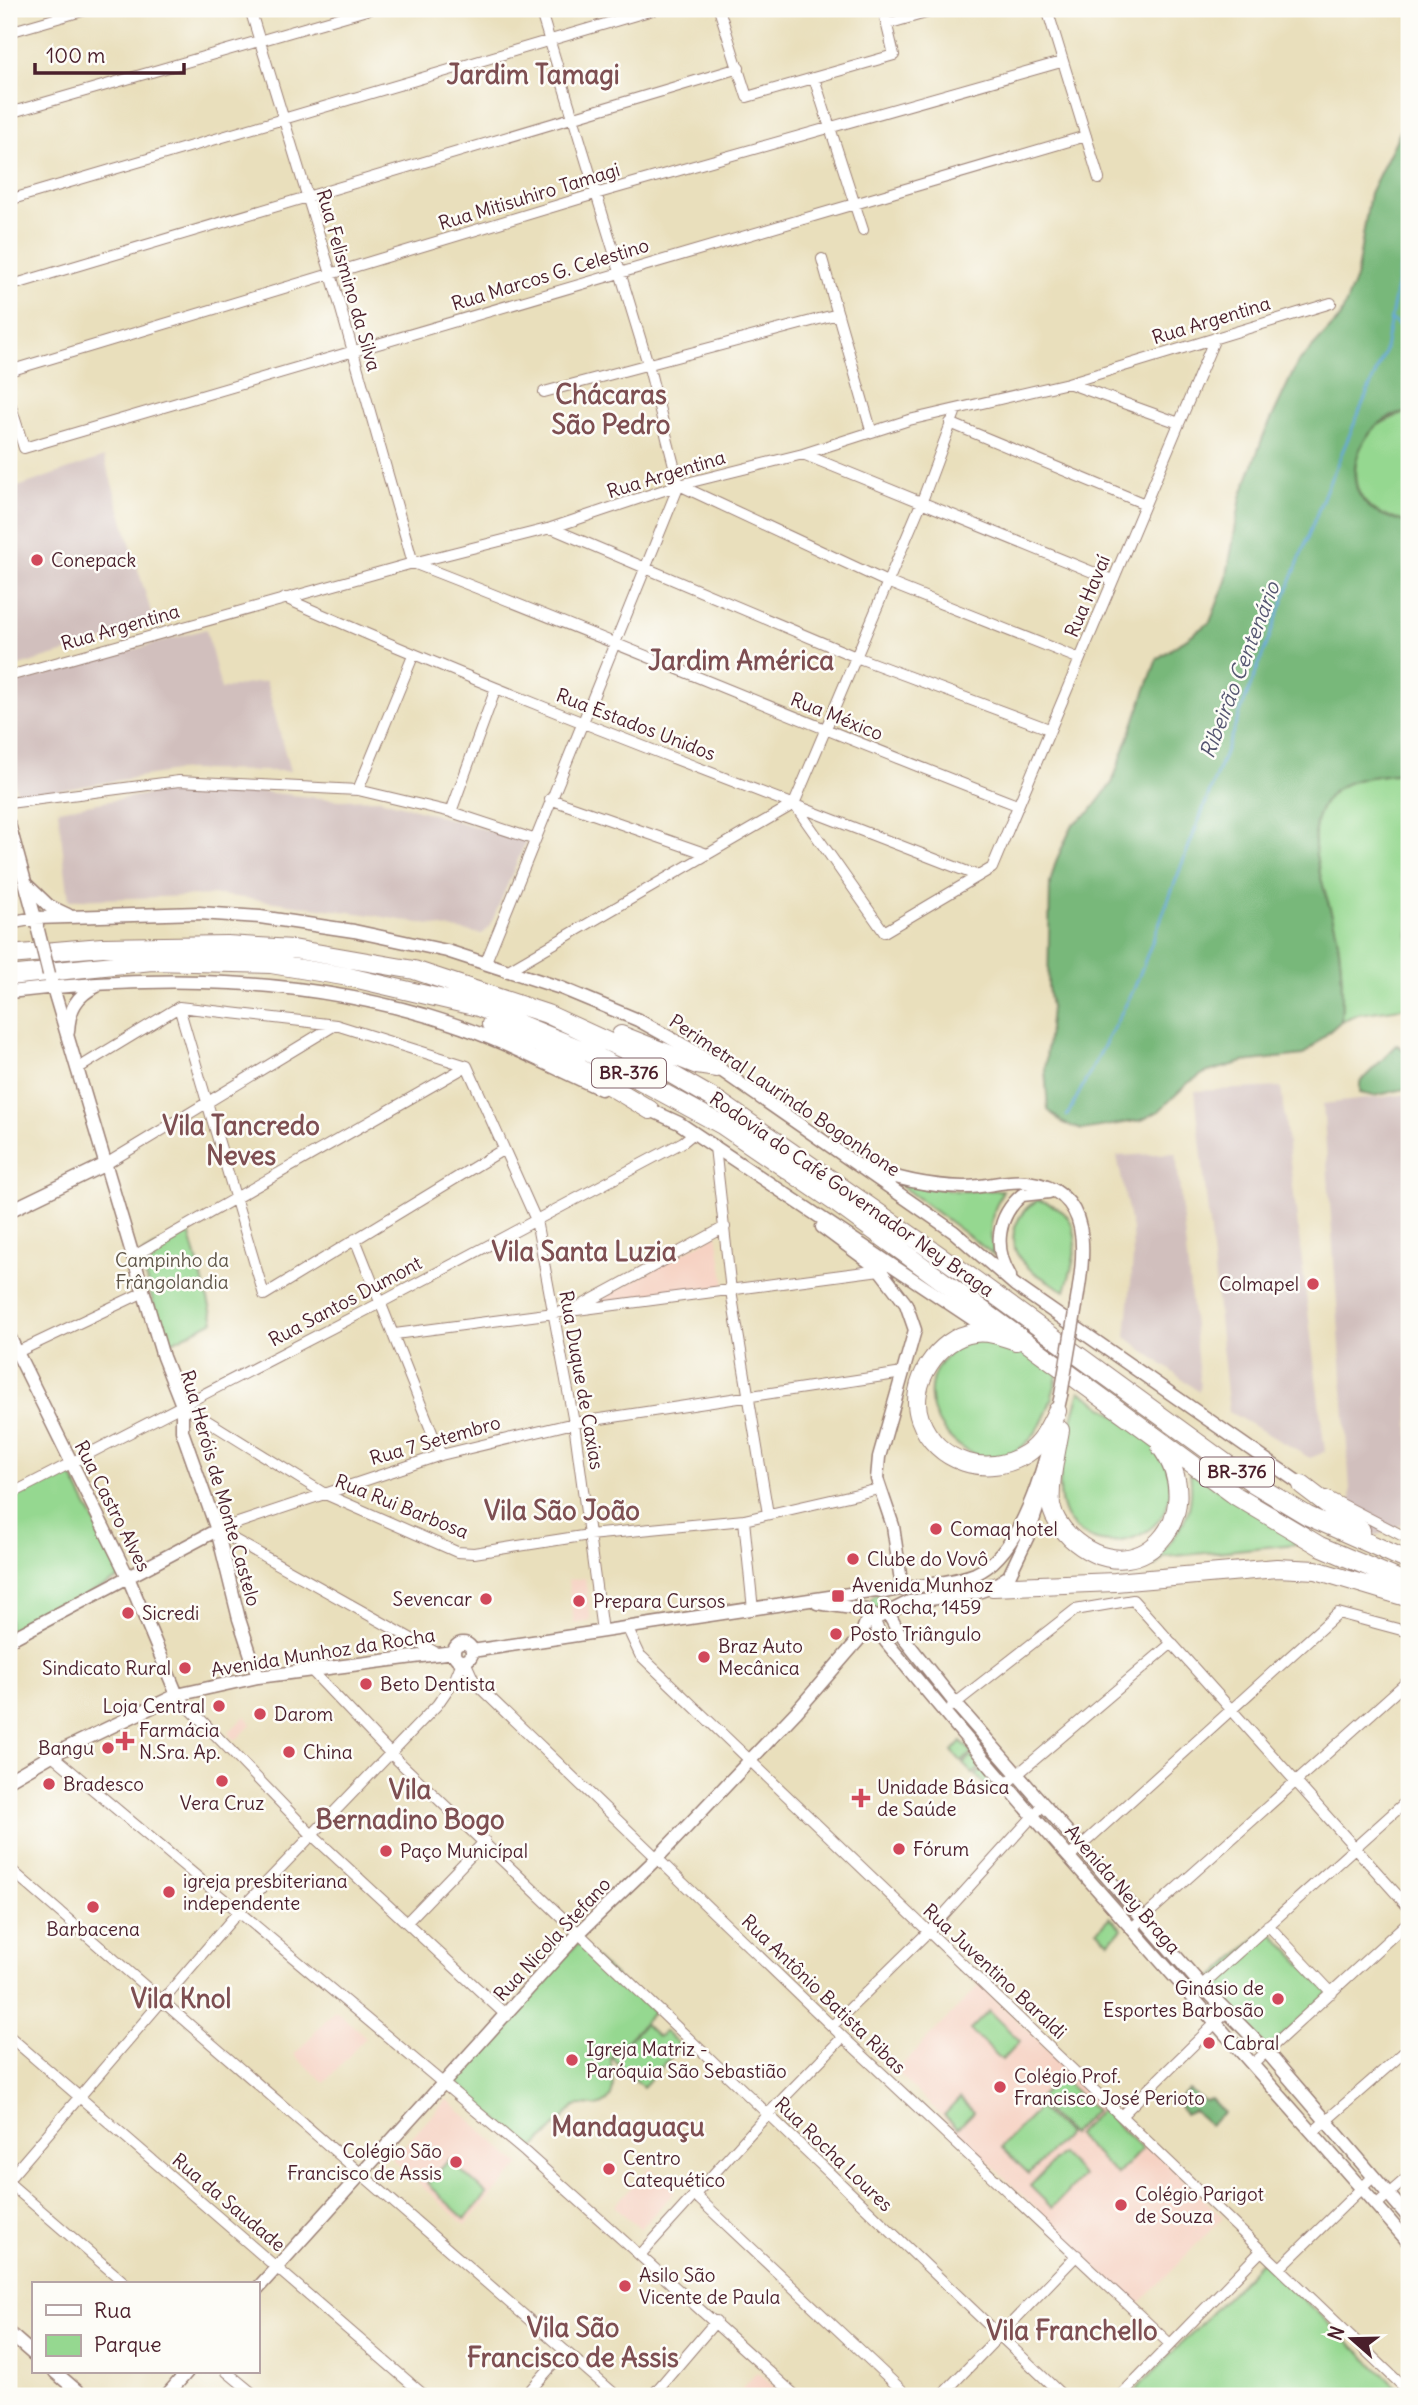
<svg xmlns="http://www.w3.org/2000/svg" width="1418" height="2405" font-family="Delius,sans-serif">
<rect width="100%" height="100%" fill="#fdfcf7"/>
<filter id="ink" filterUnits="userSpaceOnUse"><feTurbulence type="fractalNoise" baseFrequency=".0143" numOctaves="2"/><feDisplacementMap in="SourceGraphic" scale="14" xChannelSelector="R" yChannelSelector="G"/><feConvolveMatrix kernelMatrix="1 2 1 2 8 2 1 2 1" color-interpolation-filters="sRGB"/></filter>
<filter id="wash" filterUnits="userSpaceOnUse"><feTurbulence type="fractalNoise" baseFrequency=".00686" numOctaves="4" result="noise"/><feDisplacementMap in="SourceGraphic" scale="28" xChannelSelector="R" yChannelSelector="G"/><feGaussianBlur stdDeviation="1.57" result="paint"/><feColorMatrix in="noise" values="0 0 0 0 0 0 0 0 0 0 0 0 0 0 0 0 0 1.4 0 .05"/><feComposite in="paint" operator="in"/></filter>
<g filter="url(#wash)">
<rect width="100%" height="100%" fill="#e9dfbc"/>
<path fill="#f6d2c3" d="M717 1234 725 1286 594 1303Z
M585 1578 591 1621 574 1624 568 1580Z
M245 1716 252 1724 235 1741 228 1733Z
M980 1985 1223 2217 1136 2307 896 2071Z
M335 2010 366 2037 324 2083 294 2055Z
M447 2099 520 2165 465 2225 392 2159Z
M650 2167 675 2191 640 2229 614 2206Z
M757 2372 785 2396H736Z"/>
<path fill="#d1bfbd" d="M104 457 155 625 9 669V490Z
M206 629 221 689 266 681 290 771 181 770 18 797 9 763V685Z
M245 790 339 800 380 799 526 841 490 926 482 934 372 915 221 895 69 900 58 810 166 791Z
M1281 1087 1325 1452 1310 1458 1229 1412 1195 1091Z
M1409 1094V1521L1354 1546 1323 1104Z
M1176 1153 1200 1385 1199 1392 1126 1337 1133 1258 1132 1230 1117 1156Z"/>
<path fill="#95d890" stroke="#707c5e" stroke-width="2" d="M1405 413H1409V523C1395 519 1380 516 1369 506 1349 489 1353 454 1367 435 1376 424 1392 418 1405 413Z
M1409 772V1007L1358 1014 1341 1021C1343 992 1342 964 1337 935 1329 892 1291 825 1337 789 1355 775 1387 776 1409 772Z
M896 1182 959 1191 1003 1190C990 1217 988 1226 994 1255Z
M1038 1200C1089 1213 1077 1252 1065 1291 1051 1282 1028 1272 1019 1257 1005 1236 1019 1210 1038 1200Z
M188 1228 214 1321 166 1345 139 1256Z
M967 1341H1002L1058 1371C1026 1554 858 1398 967 1341Z
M1080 1391C1098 1404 1155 1439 1163 1457 1204 1547 1058 1579 1060 1485 1060 1453 1072 1421 1080 1391Z
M68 1469 123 1576 9 1636V1500Z
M1190 1472 1299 1537 1296 1544 1165 1557 1154 1567C1174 1530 1197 1522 1190 1472Z
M871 1602a8 8 0 1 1 16 0a8 8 0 1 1-16 0Z
M961 1741 972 1752 962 1762 952 1751Z
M974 1754 983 1765 973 1774 963 1764Z
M985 1767 998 1781 989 1790 976 1775Z
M1110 1917 1122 1929 1109 1942 1097 1930Z
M1267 1928 1329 1993 1267 2050 1205 1985Z
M579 1943 654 2012 611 2057C610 2073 622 2100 597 2106 590 2107 583 2103 575 2106L532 2150 454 2081 540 1980Z
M989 2011 1020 2041 1002 2060 970 2030Z
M644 2024 658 2037 665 2031 681 2046 643 2087 612 2058Z
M1060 2076 1095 2110 1071 2135 1036 2101Z
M960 2098 974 2112 958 2128 944 2115Z
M1039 2108 1067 2134 1029 2174 1001 2147Z
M1101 2109 1142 2149 1117 2175 1076 2135Z
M1061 2154 1083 2176 1052 2208 1030 2186Z
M449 2160 487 2194 465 2219 427 2184Z
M1262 2261 1407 2396H1130Z"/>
<path fill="#78b87a" stroke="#616c52" stroke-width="2" d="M1409 114V413C1367 412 1335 477 1369 507 1380 516 1395 519 1409 523V772C1387 776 1356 775 1337 789 1291 825 1329 892 1337 935 1342 964 1343 992 1341 1021L1303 1055 1243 1062 1205 1073 1188 1083 1159 1111 1142 1120 1082 1130 1063 1123 1048 1110 1045 1069 1051 1008 1048 987 1050 883 1056 861 1073 824 1090 812 1112 783 1157 659 1210 622 1226 581 1241 497 1263 437 1297 364 1340 318 1356 278 1370 193Z
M1397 1045C1414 1053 1409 1071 1409 1088L1374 1096 1360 1093V1082Z
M1189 2090 1204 2101 1211 2099 1224 2113 1210 2125 1194 2111 1185 2115 1177 2100Z"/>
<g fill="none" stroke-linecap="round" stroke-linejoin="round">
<path stroke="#66a8da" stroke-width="2.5" d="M1392 320 1409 333
M1067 1116 1134 989 1326 490 1384 354 1409 224"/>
</g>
</g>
<g filter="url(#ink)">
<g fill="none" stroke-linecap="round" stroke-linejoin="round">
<g stroke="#9a7f74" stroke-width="12">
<path id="street" d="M250 9 331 274 413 563C615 641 814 727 1017 805
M540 9 648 364 679 485
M719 9 747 97 894 55 883 9
M1047 9 1099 179
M887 24 940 9
M9 32 89 9
M814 78 863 230
M9 113 370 9
M9 200 656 9
M822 259 871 430
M9 286 739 68
M9 371 595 194 1061 62
M1068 383 1179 423
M544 392 838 314
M9 400 24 448 1086 136
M950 423 1145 504
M803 454 1112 580
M679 485 887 582 1080 659
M551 528 856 657 1049 729
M285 598C512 700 746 785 978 876
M9 676 413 563 551 528 679 485 803 454 909 420 1068 383 1331 303
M358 790 413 656
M550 799 707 854
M9 803 179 781 358 790 451 812 533 839
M794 804 884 932 992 868 1215 338
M794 804 922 501 956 410
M451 812 496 688
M9 908 12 922
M485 964 679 485
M505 972 794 804
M179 1007 264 1295 504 1149
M467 1066 536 1220 574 1423 602 1631
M77 1069 179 1007 336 1025 467 1066
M715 1147 731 1291 768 1514
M106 1164 335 1025
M355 1239 441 1455
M134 1256 467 1066
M575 1309 725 1227
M395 1334 880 1270
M9 1356 144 1292
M182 1405 325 1494 457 1552 474 1553 589 1535 744 1520 879 1489
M9 1495 382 1302 683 1142 694 1133
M1326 1496 1409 1539
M744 1520 753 1610
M217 1530 441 1455 574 1423 903 1373
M217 1530 435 1652
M627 1627 640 1655 1409 2392
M465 1661 475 1683 843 2037 1170 2344
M312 1671 392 1755 1063 2396
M177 1695 311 1834 507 2016
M952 1706 1075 1610 1133 1600 1409 1908
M52 1755 525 2152 796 2396
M1006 1784 1172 1643
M1070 1856 1338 1613 1409 1632
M9 1868 617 2396
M407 1922 485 1841
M1268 1925 1332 1993
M1132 1928 1409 1680
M1191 1995 1409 1799
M832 2026 928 1932 1043 1805
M9 2036 425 2396
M1253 2064 1409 1921
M1122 2115 1227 2012
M1313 2132 1409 2048
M9 2179 239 1911 437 1705 455 1679 462 1662
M9 2183 126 2284
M694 2194 908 2396
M1376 2205 1409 2176
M641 2254 767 2115 843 2037
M1281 2267 1374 2176
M227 2372 256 2396
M525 2396 564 2352
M652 2396 716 2321
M941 2396 1077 2255
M1120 2396 1262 2250"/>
</g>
<g stroke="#9a7f74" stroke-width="15">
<path id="secondary" d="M9 824 37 925
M27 885 49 906 68 915
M9 923 35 918 199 913 260 917 354 931 447 951 561 988 638 1020 692 1050 954 1232 1015 1285 1302 1485
M51 981 163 1357 182 1405V1431L217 1530 239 1619 258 1677
M9 992C157 974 307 976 450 1023 502 1040 551 1067 601 1089
M68 1032C69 1010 76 995 97 986
M644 1107 679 1123 992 1332
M864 1166C895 1179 929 1186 963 1187 984 1188 1006 1179 1027 1182 1096 1191 1084 1257 1076 1306
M9 1211 106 1164
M822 1227 880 1270 906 1304 915 1330 879 1457 877 1479 893 1526 902 1588
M1010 1276C993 1248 997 1216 1022 1195L1049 1192
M9 1336 128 1577 177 1695
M817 1603 866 1610 877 1618 909 1602 978 1592 992 1587 1009 1576 1028 1536 1046 1481
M888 1613 898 1631 955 1703 1201 1985 1267 2052 1409 2218
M872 1617 879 1633C1049 1842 1233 2039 1409 2243
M9 1640 217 1530
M454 1652a9 9 0 1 1 18 0a9 9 0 1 1-18 0Z
M472 1651 876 1590 885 1592C914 1585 947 1585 975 1574 1027 1552 1050 1445 1061 1395
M9 1780 52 1755 177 1695 258 1677 453 1652
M257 2289 580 1932 656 1859 796 1712 860 1638 869 1614
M9 2333 33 2354
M55 2372 83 2396
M166 2396 187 2372"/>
</g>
<g stroke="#9a7f74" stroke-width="20">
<path id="highway" d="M9 955 102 947 227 945 293 949 414 970 547 1014 645 1059 718 1101 976 1281 1253 1483 1308 1516 1409 1561
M9 976 152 961 271 964 349 977 478 1007 590 1053 722 1125 832 1200 1236 1496 1320 1546 1409 1584
M491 1024 539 1044 650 1110
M621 1035 697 1065 717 1068
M1016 1341C1002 1336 989 1331 974 1333 939 1337 907 1384 920 1419 936 1463 987 1478 1026 1454 1042 1444 1049 1427 1057 1411
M1060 1430C1056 1453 1049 1482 1051 1505 1053 1518 1062 1529 1070 1537 1138 1599 1211 1515 1161 1447
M1302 1485 1361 1530
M992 1587 1115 1582 1277 1568 1316 1570 1409 1598"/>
</g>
<use href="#street" stroke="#fff" stroke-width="10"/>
<use href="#secondary" stroke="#fff" stroke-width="12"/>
<use href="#highway" stroke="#fff" stroke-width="18"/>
<g stroke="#9a7f74" stroke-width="15" stroke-linecap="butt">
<path id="secondary-bridge" d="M38 930 49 974
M1061 1395 1076 1306"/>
</g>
<use href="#secondary-bridge" stroke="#fff" stroke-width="12"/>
</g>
</g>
<g fill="#d1495b" stroke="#fdfcf7" stroke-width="2.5">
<circle cx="37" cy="560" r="7"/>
<circle cx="1313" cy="1284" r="7"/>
<circle cx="936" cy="1529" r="7"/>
<circle cx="853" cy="1559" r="7"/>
<rect x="831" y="1589" width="14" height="14" rx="3.5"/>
<circle cx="486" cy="1599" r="7"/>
<circle cx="579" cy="1601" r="7"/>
<circle cx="128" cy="1613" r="7"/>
<circle cx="836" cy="1634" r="7"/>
<circle cx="704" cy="1657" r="7"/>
<circle cx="185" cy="1668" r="7"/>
<circle cx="366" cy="1684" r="7"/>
<circle cx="219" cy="1706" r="7"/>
<circle cx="260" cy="1714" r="7"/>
<path d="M121.5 1730.5h7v7h7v7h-7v7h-7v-7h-7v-7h7z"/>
<circle cx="108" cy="1748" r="7"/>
<circle cx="289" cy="1752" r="7"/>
<circle cx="222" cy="1781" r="7"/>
<circle cx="49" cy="1784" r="7"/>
<path d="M857.5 1787.5h7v7h7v7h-7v7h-7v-7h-7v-7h7z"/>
<circle cx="899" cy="1849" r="7"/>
<circle cx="386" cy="1851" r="7"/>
<circle cx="169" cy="1892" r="7"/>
<circle cx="93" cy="1907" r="7"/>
<circle cx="1278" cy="1999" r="7"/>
<circle cx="1209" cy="2043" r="7"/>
<circle cx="572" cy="2060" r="7"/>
<circle cx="1000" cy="2087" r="7"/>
<circle cx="456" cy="2162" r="7"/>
<circle cx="609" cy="2169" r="7"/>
<circle cx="1121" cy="2205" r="7"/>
<circle cx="625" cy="2286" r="7"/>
</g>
<g text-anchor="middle" stroke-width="5" stroke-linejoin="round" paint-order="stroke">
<g fill="#fdfcf7" stroke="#806168" stroke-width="2">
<rect x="592" y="1058.5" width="74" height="29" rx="5"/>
<rect x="1200" y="1457.5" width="74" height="29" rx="5"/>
</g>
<g font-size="18" font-weight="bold" fill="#4a1f2b">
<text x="629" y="1079">BR-376</text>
<text x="1237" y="1478">BR-376</text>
</g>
<g font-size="19" fill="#4a1f2b" stroke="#fdfcf7">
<text transform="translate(529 196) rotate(-17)" y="7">Rua Mitisuhiro Tamagi</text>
<text transform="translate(550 274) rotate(-17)" y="7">Rua Marcos G. Celestino</text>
<text transform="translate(349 280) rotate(74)" y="7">Rua Felismino da Silva</text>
<text transform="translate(1211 320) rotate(-17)" y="7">Rua Argentina</text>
<text transform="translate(666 474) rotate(-17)" y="7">Rua Argentina</text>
<text transform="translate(1087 596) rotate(-67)" y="7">Rua Havaí</text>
<text transform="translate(120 627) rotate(-16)" y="7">Rua Argentina</text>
<text transform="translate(837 716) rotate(22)" y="7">Rua México</text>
<text transform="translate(636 724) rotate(21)" y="7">Rua Estados Unidos</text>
<text transform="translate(785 1095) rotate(34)" y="7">Perimetral Laurindo Bogonhone</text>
<text transform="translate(852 1194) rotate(35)" y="7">Rodovia do Café Governador Ney Braga</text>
<text transform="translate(345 1301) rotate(-28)" y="7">Rua Santos Dumont</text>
<text transform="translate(582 1380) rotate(80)" y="7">Rua Duque de Caxias</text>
<text transform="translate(435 1440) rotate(-16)" y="7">Rua 7 Setembro</text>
<text transform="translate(221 1488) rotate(74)" y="7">Rua Heróis de Monte Castelo</text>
<text transform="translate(113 1506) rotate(63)" y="7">Rua Castro Alves</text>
<text transform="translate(402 1506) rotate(22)" y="7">Rua Rui Barbosa</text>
<text transform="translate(323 1652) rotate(-9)" y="7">Avenida Munhoz da Rocha</text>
<text transform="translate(1123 1889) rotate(49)" y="7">Avenida Ney Braga</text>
<text transform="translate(552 1939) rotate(-47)" y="7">Rua Nicola Stefano</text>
<text transform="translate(995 1971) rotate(43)" y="7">Rua Juventino Baraldi</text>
<text transform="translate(824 1994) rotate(44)" y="7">Rua Antônio Batista Ribas</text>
<text transform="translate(834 2154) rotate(44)" y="7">Rua Rocha Loures</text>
<text transform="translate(229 2202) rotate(40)" y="7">Rua da Saudade</text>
</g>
<g font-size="19" fill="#4a1f2b" stroke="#fdfcf7" text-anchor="start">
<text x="51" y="567">Conepack</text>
<text x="1299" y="1291" text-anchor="end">Colmapel</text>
<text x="950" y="1536">Comaq hotel</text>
<text x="867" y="1566">Clube do Vovô</text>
<text x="852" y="1592">Avenida Munhoz<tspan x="852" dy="22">da Rocha, 1459</tspan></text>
<text x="472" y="1606" text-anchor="end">Sevencar</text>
<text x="593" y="1608">Prepara Cursos</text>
<text x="142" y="1620">Sicredi</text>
<text x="850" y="1641">Posto Triângulo</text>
<text x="718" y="1653">Braz Auto<tspan x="718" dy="22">Mecânica</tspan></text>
<text x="171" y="1675" text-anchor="end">Sindicato Rural</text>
<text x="380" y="1691">Beto Dentista</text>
<text x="205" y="1713" text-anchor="end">Loja Central</text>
<text x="274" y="1721">Darom</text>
<text x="139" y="1737">Farmácia<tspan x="139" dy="22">N.Sra. Ap.</tspan></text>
<text x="94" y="1755" text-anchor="end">Bangu</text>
<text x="303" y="1759">China</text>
<text x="63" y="1791">Bradesco</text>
<text x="877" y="1794">Unidade Básica<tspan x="877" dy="22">de Saúde</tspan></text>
<text x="222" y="1810" text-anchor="middle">Vera Cruz</text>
<text x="913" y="1856">Fórum</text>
<text x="400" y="1858">Paço Municípal</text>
<text x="183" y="1888">igreja presbiteriana<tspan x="183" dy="22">independente</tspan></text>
<text x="93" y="1936" text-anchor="middle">Barbacena</text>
<text x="1264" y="1995" text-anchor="end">Ginásio de<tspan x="1264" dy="22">Esportes Barbosão</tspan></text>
<text x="1223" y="2050">Cabral</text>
<text x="586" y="2056">Igreja Matriz -<tspan x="586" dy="22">Paróquia São Sebastião</tspan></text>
<text x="1014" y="2083">Colégio Prof.<tspan x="1014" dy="22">Francisco José Perioto</tspan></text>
<text x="442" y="2158" text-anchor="end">Colégio São<tspan x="442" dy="22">Francisco de Assis</tspan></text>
<text x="623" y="2165">Centro<tspan x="623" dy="22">Catequético</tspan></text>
<text x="1135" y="2201">Colégio Parigot<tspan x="1135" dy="22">de Souza</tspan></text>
<text x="639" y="2282">Asilo São<tspan x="639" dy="22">Vicente de Paula</tspan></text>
</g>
<g font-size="19" fill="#605649" stroke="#fdfcf7">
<text x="172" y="1267">Campinho da<tspan x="172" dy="22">Frângolandia</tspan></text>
</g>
<g font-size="21" font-style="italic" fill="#555671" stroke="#fdfcf7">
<text transform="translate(1240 670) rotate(-69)" y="7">Ribeirão Centenário</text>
</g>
<g font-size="26" font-weight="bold" fill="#7e4f52" stroke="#fdfcf7">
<text x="533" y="84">Jardim Tamagi</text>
<text x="611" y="404">Chácaras<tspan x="611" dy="30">São Pedro</tspan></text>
<text x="741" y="670">Jardim América</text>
<text x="241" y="1135">Vila Tancredo<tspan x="241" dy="30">Neves</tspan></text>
<text x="584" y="1261">Vila Santa Luzia</text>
<text x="562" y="1520">Vila São João</text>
<text x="410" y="1799">Vila<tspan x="410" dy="30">Bernadino Bogo</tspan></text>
<text x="181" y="2008">Vila Knol</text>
<text x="628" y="2136">Mandaguaçu</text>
<text x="573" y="2337">Vila São<tspan x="573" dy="30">Francisco de Assis</tspan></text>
<text x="1072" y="2340">Vila Franchello</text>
</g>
</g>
<rect width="1418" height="2405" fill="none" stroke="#fdfcf7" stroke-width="35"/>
<rect x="32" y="2282" width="228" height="91" fill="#fdfcf7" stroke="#b5a4a5" stroke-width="2"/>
<rect x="46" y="2305" width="35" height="10" fill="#ffffff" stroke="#b5a4a5" stroke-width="2"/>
<text x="94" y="2318" font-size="21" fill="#4a1f2b">Rua</text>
<rect x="46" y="2335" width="35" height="21" fill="#95d890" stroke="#b5a4a5" stroke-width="2"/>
<text x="94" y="2352" font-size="21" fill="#4a1f2b">Parque</text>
<g transform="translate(1352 2339) rotate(290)" stroke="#fdfcf7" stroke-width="5" paint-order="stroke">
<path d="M0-5L12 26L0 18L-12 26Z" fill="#4a1f2b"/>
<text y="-10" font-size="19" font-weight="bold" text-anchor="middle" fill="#4a1f2b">N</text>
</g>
<path d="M35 63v10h149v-10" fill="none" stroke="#4a1f2b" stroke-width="3.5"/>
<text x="46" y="63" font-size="21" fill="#4a1f2b" stroke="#fdfcf7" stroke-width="5" paint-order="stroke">100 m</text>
</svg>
